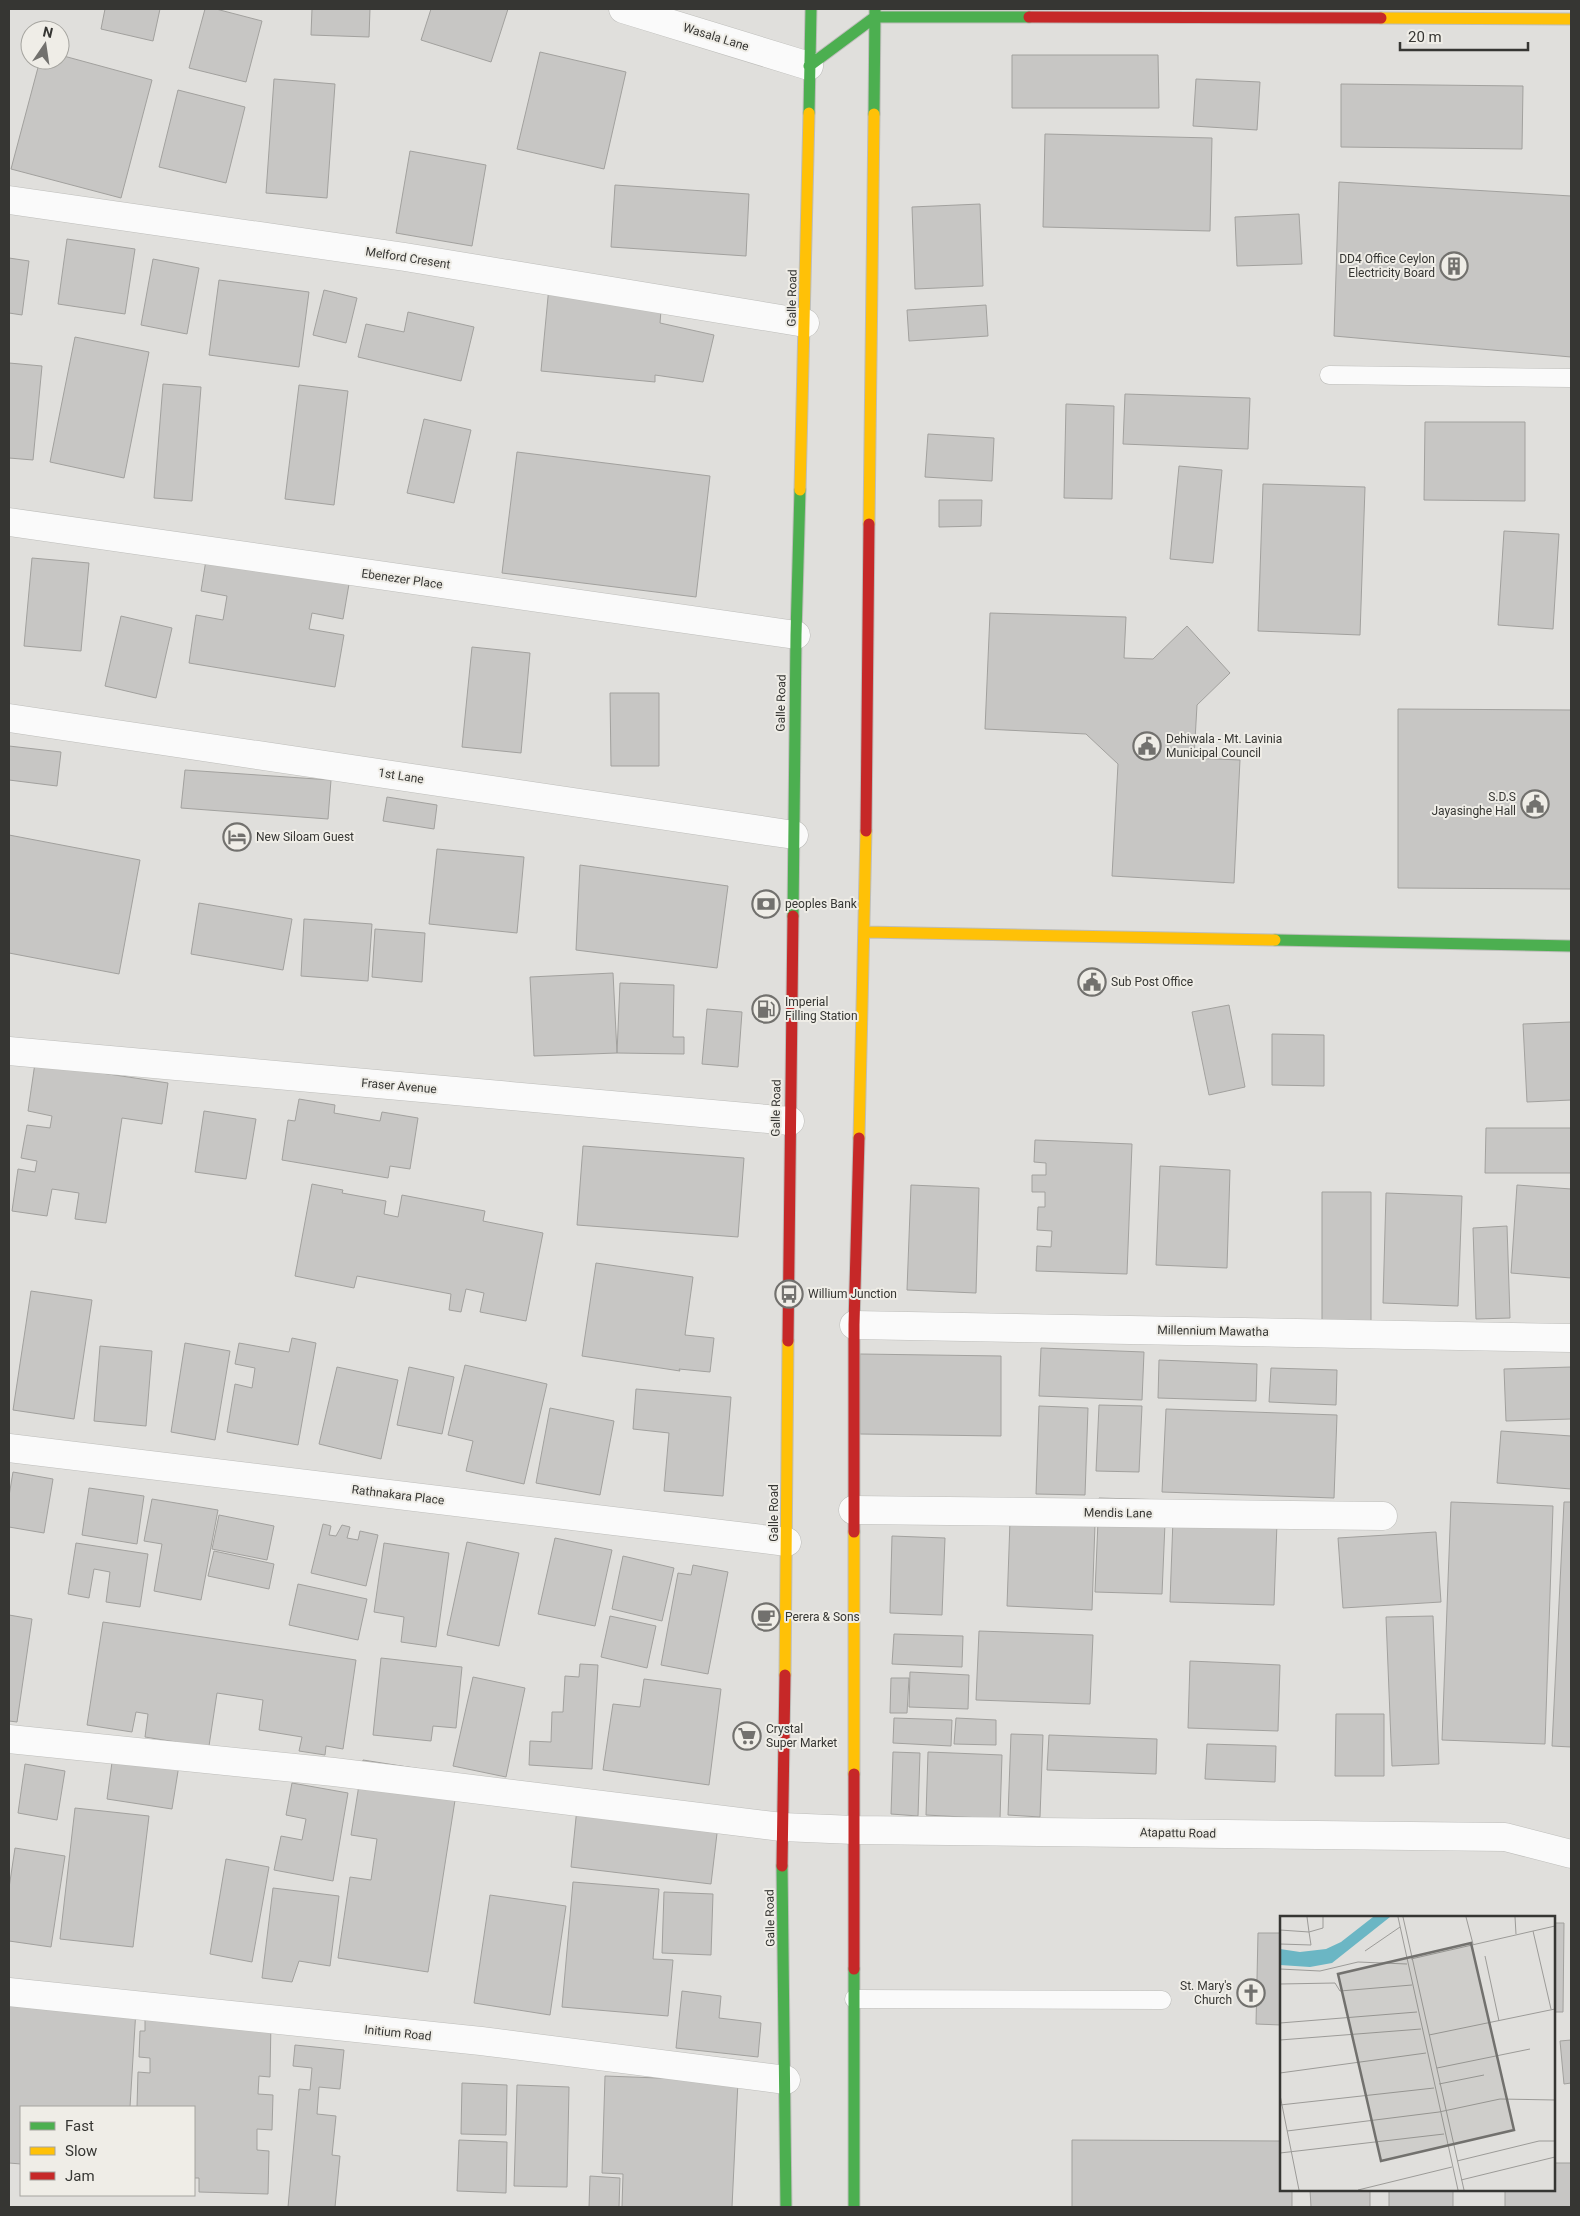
<svg xmlns="http://www.w3.org/2000/svg" width="1580" height="2216" font-family="Roboto,sans-serif">
<rect width="100%" height="100%" fill="#e0dfdc"/>
<path fill="#c7c6c4" stroke="#a2a19e" d="M105 9H160L153 41 101 29Z
M205 9H216L262 21 246 82 189 68Z
M312 9H370L369 37 311 35Z
M431 9H508L491 62 421 40Z
M540 52 626 72 604 169 517 149Z
M60 55 152 80 121 198 11 169 40 60H60Z
M1012 55H1158L1159 108H1012Z
M274 79 335 84 327 198 266 193Z
M1196 79 1260 82 1257 130 1193 126Z
M1341 84 1523 86 1522 149 1341 147Z
M178 90 245 107 226 183 159 167Z
M1045 134 1212 138 1210 231 1043 227Z
M410 151 486 165 472 246 396 233Z
M1339 182 1571 196V357L1334 336Z
M615 185 749 194 746 256 611 247Z
M980 204 983 286 915 289 912 207Z
M1299 214 1302 264 1237 266 1235 217Z
M67 239 135 249 125 314 58 304Z
M9 258 29 261 22 315 9 313Z
M153 259 199 268 187 334 141 325Z
M550 276 663 286 660 323 714 335 703 382 655 375V382L541 371Z
M219 280 309 292 299 367 209 355Z
M324 290 357 298 346 343 313 335Z
M986 305 988 336 909 341 907 310Z
M408 312 474 327 461 381 358 357 366 324 404 332Z
M75 337 149 352 124 478 50 462Z
M9 363 42 366 33 460 9 458Z
M163 384 201 387 192 501 154 498Z
M299 385 348 391 334 505 285 499Z
M1125 394 1250 398 1248 449 1123 444Z
M1066 404 1114 406 1112 499 1064 498Z
M424 419 471 430 454 503 407 493Z
M1425 422H1525V501L1424 500Z
M928 434 994 438 992 481 925 477Z
M517 452 710 476 696 597 502 573Z
M1179 466 1222 470 1213 563 1170 559Z
M1263 484 1365 487 1360 635 1258 631Z
M939 500H982L981 526 939 527Z
M1504 531 1559 534 1553 629 1498 625Z
M32 558 89 563 81 651 24 646Z
M206 560 349 584 343 619 312 613 309 629 344 635 335 687 189 663 196 615 223 620 227 596 201 591Z
M990 613 1126 617 1124 658 1153 659 1187 626 1230 673 1197 705 1194 758 1240 760 1234 883 1112 876 1118 764 1086 734 985 729Z
M121 616 172 628 156 698 105 686Z
M472 647 530 653 521 753 462 747Z
M610 693H659V766H611Z
M1398 709 1571 710V889L1398 888Z
M9 746 61 752 57 786 9 780Z
M185 770 331 780 328 819 181 808Z
M387 797 437 805 434 829 383 821Z
M9 835 140 860 119 974 9 953Z
M437 849 524 857 517 933 429 924Z
M580 865 728 886 717 968 576 950Z
M199 903 292 919 283 970 191 954Z
M304 919 372 924 368 981 301 976Z
M375 929 425 933 422 982 372 977Z
M613 973 617 1053 534 1056 530 977Z
M620 983 674 985 673 1037H684V1054L617 1053Z
M1229 1005 1245 1087 1209 1095 1192 1012Z
M707 1009 742 1012 738 1067 702 1064Z
M1571 1022V1100L1527 1102 1523 1024Z
M1272 1034 1324 1035V1086L1272 1085Z
M35 1063 168 1083 162 1124 122 1118 106 1223 75 1219 79 1193 52 1189 47 1216 12 1211 18 1169 35 1172 37 1161 21 1158 27 1125 50 1128 52 1116 28 1111Z
M299 1099 335 1105 334 1113 380 1121 382 1112 418 1118 410 1169 390 1166 388 1178 282 1160 288 1120 295 1121Z
M204 1111 256 1119 246 1179 195 1172Z
M1486 1128H1571V1173H1485Z
M1035 1140 1132 1144 1127 1274 1036 1271 1037 1246 1051 1247 1052 1231 1037 1230 1038 1207H1045V1192H1032V1175H1046V1163L1034 1162Z
M583 1146 744 1158 738 1237 577 1225Z
M1160 1166 1230 1170 1227 1268 1156 1265Z
M312 1184 343 1190 342 1193 386 1201 384 1214 398 1217 402 1195 485 1211 483 1221 543 1233 526 1321 480 1312 484 1293 466 1289 461 1312 449 1310 451 1294 357 1276 354 1288 295 1276Z
M911 1185 979 1188 976 1293 907 1290Z
M1517 1185 1571 1189V1278L1511 1273Z
M1322 1192H1371V1326L1322 1325Z
M1386 1193 1462 1196 1458 1306 1383 1303Z
M1507 1226 1510 1318 1476 1319 1473 1228Z
M596 1263 693 1277 685 1335 714 1338 710 1372 679 1369 680 1371 582 1356Z
M31 1291 92 1300 74 1419 13 1410Z
M292 1338 316 1343 298 1445 227 1432 235 1384 252 1388 255 1368 235 1364 239 1343 289 1352Z
M185 1343 230 1351 215 1440 171 1432Z
M100 1346 152 1351 146 1426 94 1421Z
M1041 1348 1144 1352 1142 1400 1039 1396Z
M860 1354 1001 1356V1436L860 1434Z
M1159 1360 1257 1364 1256 1401 1158 1398Z
M465 1365 547 1384 524 1484 466 1471 473 1441 448 1435Z
M337 1367 398 1380 381 1459 319 1444Z
M409 1367 454 1377 442 1434 397 1425Z
M1571 1367V1419L1506 1421 1504 1369Z
M1271 1368 1337 1370 1336 1405 1269 1402Z
M636 1389 731 1397 723 1496 664 1491 669 1433 633 1429Z
M1099 1405 1142 1406 1139 1472 1096 1471Z
M1039 1406 1088 1408 1085 1495 1036 1494Z
M550 1408 614 1421 600 1495 536 1483Z
M1166 1409 1337 1415 1334 1498 1162 1492Z
M1501 1431 1571 1436V1489L1497 1483Z
M13 1472 53 1479 44 1533 9 1527V1496Z
M89 1488 144 1496 137 1544 82 1535Z
M1099 1498 1166 1500 1162 1594 1095 1592Z
M152 1499 218 1510 201 1600 154 1591 162 1544 144 1541Z
M1451 1502 1553 1506 1545 1744 1442 1740Z
M1564 1502H1571V1747L1552 1746Z
M219 1515 274 1526 267 1560 212 1549Z
M1173 1519 1277 1523 1274 1605 1170 1602Z
M1010 1521 1095 1524 1092 1610 1007 1606Z
M323 1524 331 1526 329 1535 336 1536 342 1525 350 1527 347 1538 358 1540 360 1531 378 1535 366 1586 311 1573Z
M1436 1532 1441 1602 1343 1608 1338 1538Z
M892 1536 945 1538 942 1615 890 1613Z
M555 1538 612 1550 595 1626 538 1614Z
M467 1542 519 1553 499 1646 447 1635Z
M76 1543 148 1554 140 1607 106 1602 110 1572 94 1569 89 1598 68 1594Z
M384 1543 449 1553 436 1647 401 1642 404 1617 374 1612Z
M214 1551 274 1564 269 1589 208 1576Z
M623 1556 674 1568 662 1621 612 1609Z
M693 1565 728 1572 708 1674 661 1665 678 1573 691 1575Z
M298 1584 367 1599 358 1640 289 1625Z
M9 1615 32 1619 17 1722 9 1721Z
M610 1616 656 1626 647 1668 601 1657Z
M1433 1616 1439 1764 1392 1766 1386 1617Z
M103 1622 356 1660 343 1749 326 1746 325 1755 299 1751 302 1737 259 1730 263 1700 217 1693 209 1746 175 1749 176 1742 145 1737 148 1714 136 1712 132 1732 87 1725Z
M979 1631 1093 1635 1090 1704 976 1700Z
M894 1634 963 1636 962 1667 892 1664Z
M381 1658 462 1667 456 1728 433 1726 431 1741 373 1735Z
M1190 1661 1280 1665 1278 1731 1188 1728Z
M580 1664 598 1665 592 1769 529 1765 530 1741 551 1742 552 1712H563L565 1676 579 1677Z
M910 1672 969 1675 968 1709 909 1707Z
M473 1677 525 1688 506 1777 453 1766Z
M891 1678H909L907 1713H890Z
M644 1679 721 1689 709 1785 603 1770 613 1704 640 1707Z
M1336 1714H1384V1776H1335Z
M894 1718 952 1720 951 1746 893 1743Z
M956 1718 996 1720V1745L954 1744Z
M1011 1734 1043 1735 1040 1817 1008 1815Z
M1049 1735 1157 1739 1156 1774 1047 1770Z
M1207 1744 1276 1746 1275 1782 1205 1779Z
M893 1752 920 1753 918 1816 891 1814Z
M928 1752 1002 1755 1000 1819 926 1815Z
M113 1755 179 1765 172 1809 107 1799Z
M363 1760 459 1775 428 1972 338 1958 350 1877 371 1880 377 1839 351 1835Z
M25 1764 65 1771 57 1820 18 1813Z
M292 1783 348 1793 333 1881 274 1870 281 1836 302 1840 306 1819 286 1815Z
M75 1808 149 1816 133 1947 60 1939Z
M577 1808 718 1825 711 1884 571 1867Z
M15 1848 65 1856 51 1947 9 1941V1888Z
M226 1859 269 1867 252 1962 210 1954Z
M573 1882 659 1889 653 1959 673 1960 668 2016 562 2007Z
M273 1888 339 1896 330 1966 299 1961 292 1982 262 1978Z
M664 1892 713 1894 711 1955 662 1953Z
M490 1895 566 1906 550 2015 474 2003Z
M1554 1923H1564L1563 2012H1554Z
M1258 1933H1281V2025L1256 2024Z
M682 1991 721 1996 719 2018 761 2023 758 2057 676 2048Z
M9 2002 136 2009 130 2107H21V2164L9 2163Z
M145 2017 271 2021 270 2077 259 2076 258 2094 273 2095 272 2130 257 2129V2150L269 2151 268 2194 199 2192V2178H194V2107H137L138 2072 150 2073V2058L139 2057 140 2031H145Z
M1571 2040V2083L1564 2084 1560 2041Z
M295 2045 344 2050 340 2089 319 2087 317 2114 336 2116 332 2155 340 2156 335 2207H288L299 2089 310 2090 312 2068 293 2066Z
M605 2076 738 2081 732 2207H622L623 2174 602 2173Z
M462 2083 507 2085 506 2135 461 2134Z
M517 2085 569 2087 567 2187 514 2186Z
M459 2140 507 2142 506 2193 457 2191Z
M1072 2140 1281 2141V2190H1292V2207H1072Z
M1554 2163H1571V2207H1505V2190H1554Z
M590 2176 620 2178 619 2207H589Z
M1310 2190H1370V2207H1311Z
M1389 2190H1453V2207H1389Z"/>
<g fill="none" stroke-linecap="round" stroke-linejoin="round">
<g stroke="#bdbdba" stroke-width="19">
<path id="lane" d="M1329 375 1571 378
M854 1999 1162 2000"/>
</g>
<g stroke="#bdbdba" stroke-width="29">
<path id="street" d="M623 9 809 66
M9 200 405 257 805 323
M9 522 796 635
M9 718 794 835
M9 1051 790 1121
M854 1325 1571 1338
M9 1448 787 1542
M853 1510 1383 1516
M9 1739 334 1772 782 1827 854 1830 1505 1837 1571 1854
M9 1992 481 2041 786 2080"/>
</g>
<g stroke="#bdbdba" stroke-width="13">
<path id="fast" d="M809 66 875 17H1029
M809 113 811 9
M874 114 875 9
M793 916 796 635 800 490
M1275 940 1571 946
M782 1866 786 2207
M854 1969V2207"/>
</g>
<g stroke="#bdbdba" stroke-width="13">
<path id="slow" d="M1381 18 1571 19
M800 490 809 113
M869 524 874 114
M865 932 1275 940
M859 1138 866 831
M854 1532V1774
M785 1675 788 1341"/>
</g>
<g stroke="#bdbdba" stroke-width="13">
<path id="jam" d="M1029 17 1381 18
M866 831 869 524
M788 1341 793 916
M854 1532V1325L859 1138
M854 1774V1969
M782 1866 785 1675"/>
</g>
<use href="#lane" stroke="#fafafa" stroke-width="18"/>
<use href="#street" stroke="#fafafa" stroke-width="28"/>
<use href="#fast" stroke="#4caf50" stroke-width="11"/>
<use href="#slow" stroke="#ffc107" stroke-width="11"/>
<use href="#jam" stroke="#c62828" stroke-width="11"/>
</g>
<defs>
<g id="building-ring" transform="scale(1.4375)"><circle r="9.5" fill="#efede7" stroke="#72716e" stroke-width="1.5"/><path d="M-4-6H4V6H1V3H-1V6H-4ZM-2.5-4.3h1.7v1.8h-1.7ZM.8-4.3h1.7v1.8H.8ZM-2.5-1h1.7V.8h-1.7ZM.8-1h1.7V.8H.8Z" fill="#72716e"/></g>
<g id="civic-ring" transform="scale(1.4375)"><circle r="9.5" fill="#efede7" stroke="#72716e" stroke-width="1.5"/><path d="M-.6-6.5H3V-4.5H.6V-3L4-1V1h2V6H-6V1h2V-1L-.6-3ZM-1.2 2.5V6h2.4V2.5Z" fill="#72716e"/></g>
<g id="hotel-ring" transform="scale(1.4375)"><circle r="9.5" fill="#efede7" stroke="#72716e" stroke-width="1.5"/><path d="M-6-4.5h1.5V1H6V5H4.5V3h-9V5H-6ZM-4 0a1.8 1.8 0 1 1 3.6 0ZM.5 0V-2.5h3Q6-2.5 6 0Z" fill="#72716e"/></g>
<g id="bank-ring" transform="scale(1.4375)"><circle r="9.5" fill="#efede7" stroke="#72716e" stroke-width="1.5"/><path d="M-6-4H6V4H-6ZM0-2.3a2.3 2.3 0 1 0 0 4.6a2.3 2.3 0 1 0 0-4.6Z" fill="#72716e"/></g>
<g id="fuel-ring" transform="scale(1.4375)"><circle r="9.5" fill="#efede7" stroke="#72716e" stroke-width="1.5"/><path d="M-5.5-6h7V0h2V4h1.3V-2.5L3-4.5l.8-.8L6-3V5H2.5V1h-1V6h-7ZM-4.2-4.7v3.2H.2V-4.7Z" fill="#72716e"/></g>
<g id="bus-ring" transform="scale(1.4375)"><circle r="9.5" fill="#efede7" stroke="#72716e" stroke-width="1.5"/><path d="M-5-6H5V4H4V6H2V4H-2V6H-4V4H-5ZM-3.5-4V0h7V-4ZM-3.5 1.2v1.5H-2V1.2ZM2 1.2v1.5H3.5V1.2Z" fill="#72716e"/></g>
<g id="cafe-ring" transform="scale(1.4375)"><circle r="9.5" fill="#efede7" stroke="#72716e" stroke-width="1.5"/><path d="M-5.5-4.5H6V0H3Q3 3.5 0 3.5H-2.5Q-5.5 3.5-5.5 0ZM3-3.2v2h1.7v-2ZM-6 4.5H4V6H-6Z" fill="#72716e"/></g>
<g id="supermarket-ring" transform="scale(1.4375)"><circle r="9.5" fill="#efede7" stroke="#72716e" stroke-width="1.5"/><path d="M-6-5.5h2.5l.6 2H6L4.5 2H-2.5L-4.4-4H-6ZM-1.5 3.2a1.3 1.3 0 1 0 .1 0ZM3 3.2a1.3 1.3 0 1 0 .1 0Z" fill="#72716e"/></g>
<g id="church-ring" transform="scale(1.4375)"><circle r="9.5" fill="#efede7" stroke="#72716e" stroke-width="1.5"/><path d="M-1.2-6h2.4v3.5h3.3v2.4h-3.3V6h-2.4V-.1h-3.3v-2.4h3.3Z" fill="#72716e"/></g>
</defs>
<g fill-rule="evenodd">
<use href="#building-ring" x="1454" y="266"/>
<use href="#civic-ring" x="1147" y="746"/>
<use href="#civic-ring" x="1535" y="804"/>
<use href="#hotel-ring" x="237" y="837"/>
<use href="#bank-ring" x="766" y="904"/>
<use href="#civic-ring" x="1092" y="982"/>
<use href="#fuel-ring" x="766" y="1009"/>
<use href="#bus-ring" x="789" y="1294"/>
<use href="#cafe-ring" x="766" y="1617"/>
<use href="#supermarket-ring" x="747" y="1736"/>
<use href="#church-ring" x="1251" y="1993"/>
</g>
<g text-anchor="middle" stroke-width="4" stroke-linejoin="round" paint-order="stroke">
<g font-size="12" fill="#363633" stroke="#efede7">
<text transform="translate(716 37) rotate(17)" y="4">Wasala Lane</text>
<text transform="translate(408 258) rotate(9)" y="4">Melford Cresent</text>
<text transform="translate(792 298) rotate(-89)" y="4">Galle Road</text>
<text transform="translate(402 579) rotate(8)" y="4">Ebenezer Place</text>
<text transform="translate(781 703) rotate(-89)" y="4">Galle Road</text>
<text transform="translate(401 776) rotate(9)" y="4">1st Lane</text>
<text transform="translate(399 1086) rotate(5)" y="4">Fraser Avenue</text>
<text transform="translate(776 1108) rotate(-89)" y="4">Galle Road</text>
<text transform="translate(1213 1331) rotate(1)" y="4">Millennium Mawatha</text>
<text transform="translate(398 1495) rotate(7)" y="4">Rathnakara Place</text>
<text transform="translate(774 1513) rotate(-90)" y="4">Galle Road</text>
<text transform="translate(1118 1513) rotate(1)" y="4">Mendis Lane</text>
<text transform="translate(1178 1833) rotate(1)" y="4">Atapattu Road</text>
<text transform="translate(770 1918) rotate(-91)" y="4">Galle Road</text>
<text transform="translate(398 2033) rotate(6)" y="4">Initium Road</text>
</g>
<g font-size="12" fill="#363633" stroke="#efede7" text-anchor="start">
<text x="1435" y="263" text-anchor="end">DD4 Office Ceylon<tspan x="1435" dy="14">Electricity Board</tspan></text>
<text x="1166" y="743">Dehiwala - Mt. Lavinia<tspan x="1166" dy="14">Municipal Council</tspan></text>
<text x="1516" y="801" text-anchor="end">S.D.S<tspan x="1516" dy="14">Jayasinghe Hall</tspan></text>
<text x="256" y="841">New Siloam Guest</text>
<text x="785" y="908">peoples Bank</text>
<text x="1111" y="986">Sub Post Office</text>
<text x="785" y="1006">Imperial<tspan x="785" dy="14">Filling Station</tspan></text>
<text x="808" y="1298">Willium Junction</text>
<text x="785" y="1621">Perera &amp; Sons</text>
<text x="766" y="1733">Crystal<tspan x="766" dy="14">Super Market</tspan></text>
<text x="1232" y="1990" text-anchor="end">St. Mary's<tspan x="1232" dy="14">Church</tspan></text>
</g>
</g>
<g transform="translate(1280 1916)">
<rect width="275" height="275" fill="#e0dfdc"/>
<path d="M93 1H110L52 47 30 51 0 49V33L20 36 46 33 61 26Z" fill="#6bb6c4"/>
<path fill="none" stroke="#9c9b98" stroke-width="1" d="M118 1 178 274M123 1 184 274M186 1 193 28M235 1 236 18M0 14 29 16 27 1M253 15 271 93M0 28 31 29 29 16 43 12V1M85 35 120 11M205 40 219 105M131 43 275 10M0 53 40 55 78 46 127 48M0 68 55 67 60 75 132 69M0 107 137 96M149 119 275 93M0 124 141 113M157 152 250 133M0 157 146 137M159 168 204 159M0 179 19 274M0 189 154 172M7 215 159 196 220 183 275 184M0 237 164 218M177 245 259 225H275M181 264 275 241M78 274 172 251"/>
<path fill="#72716e" fill-opacity="0.15" stroke="#72716e" stroke-width="2.5" d="M191 27 234 214 101 245 58 58Z"/>
<rect width="275" height="275" fill="none" stroke="#363633" stroke-width="2.5"/>
</g>
<rect width="1580" height="2216" fill="none" stroke="#363633" stroke-width="20"/>
<rect x="20" y="2106" width="175" height="90" fill="#efede7" stroke="#a5a49f"/>
<rect x="30" y="2122" width="25" height="8" fill="#4caf50" stroke="#a5a49f"/>
<text x="65" y="2131" font-size="15" fill="#363633">Fast</text>
<rect x="30" y="2147" width="25" height="8" fill="#ffc107" stroke="#a5a49f"/>
<text x="65" y="2156" font-size="15" fill="#363633">Slow</text>
<rect x="30" y="2172" width="25" height="8" fill="#c62828" stroke="#a5a49f"/>
<text x="65" y="2181" font-size="15" fill="#363633">Jam</text>
<g transform="translate(45 45) rotate(13)"><circle r="24" fill="#efede7" stroke="#a5a49f"/>
<path d="M0-4L9 19L0 12L-9 19Z" fill="#72716e"/>
<text y="-8" font-size="14" font-weight="bold" text-anchor="middle" fill="#363633">N</text>
</g>
<path d="M1400 42v8h128v-8" fill="none" stroke="#363633" stroke-width="2.5"/>
<text x="1408" y="42" font-size="15" fill="#363633" stroke="#efede7" stroke-width="4" paint-order="stroke">20 m</text>
</svg>
